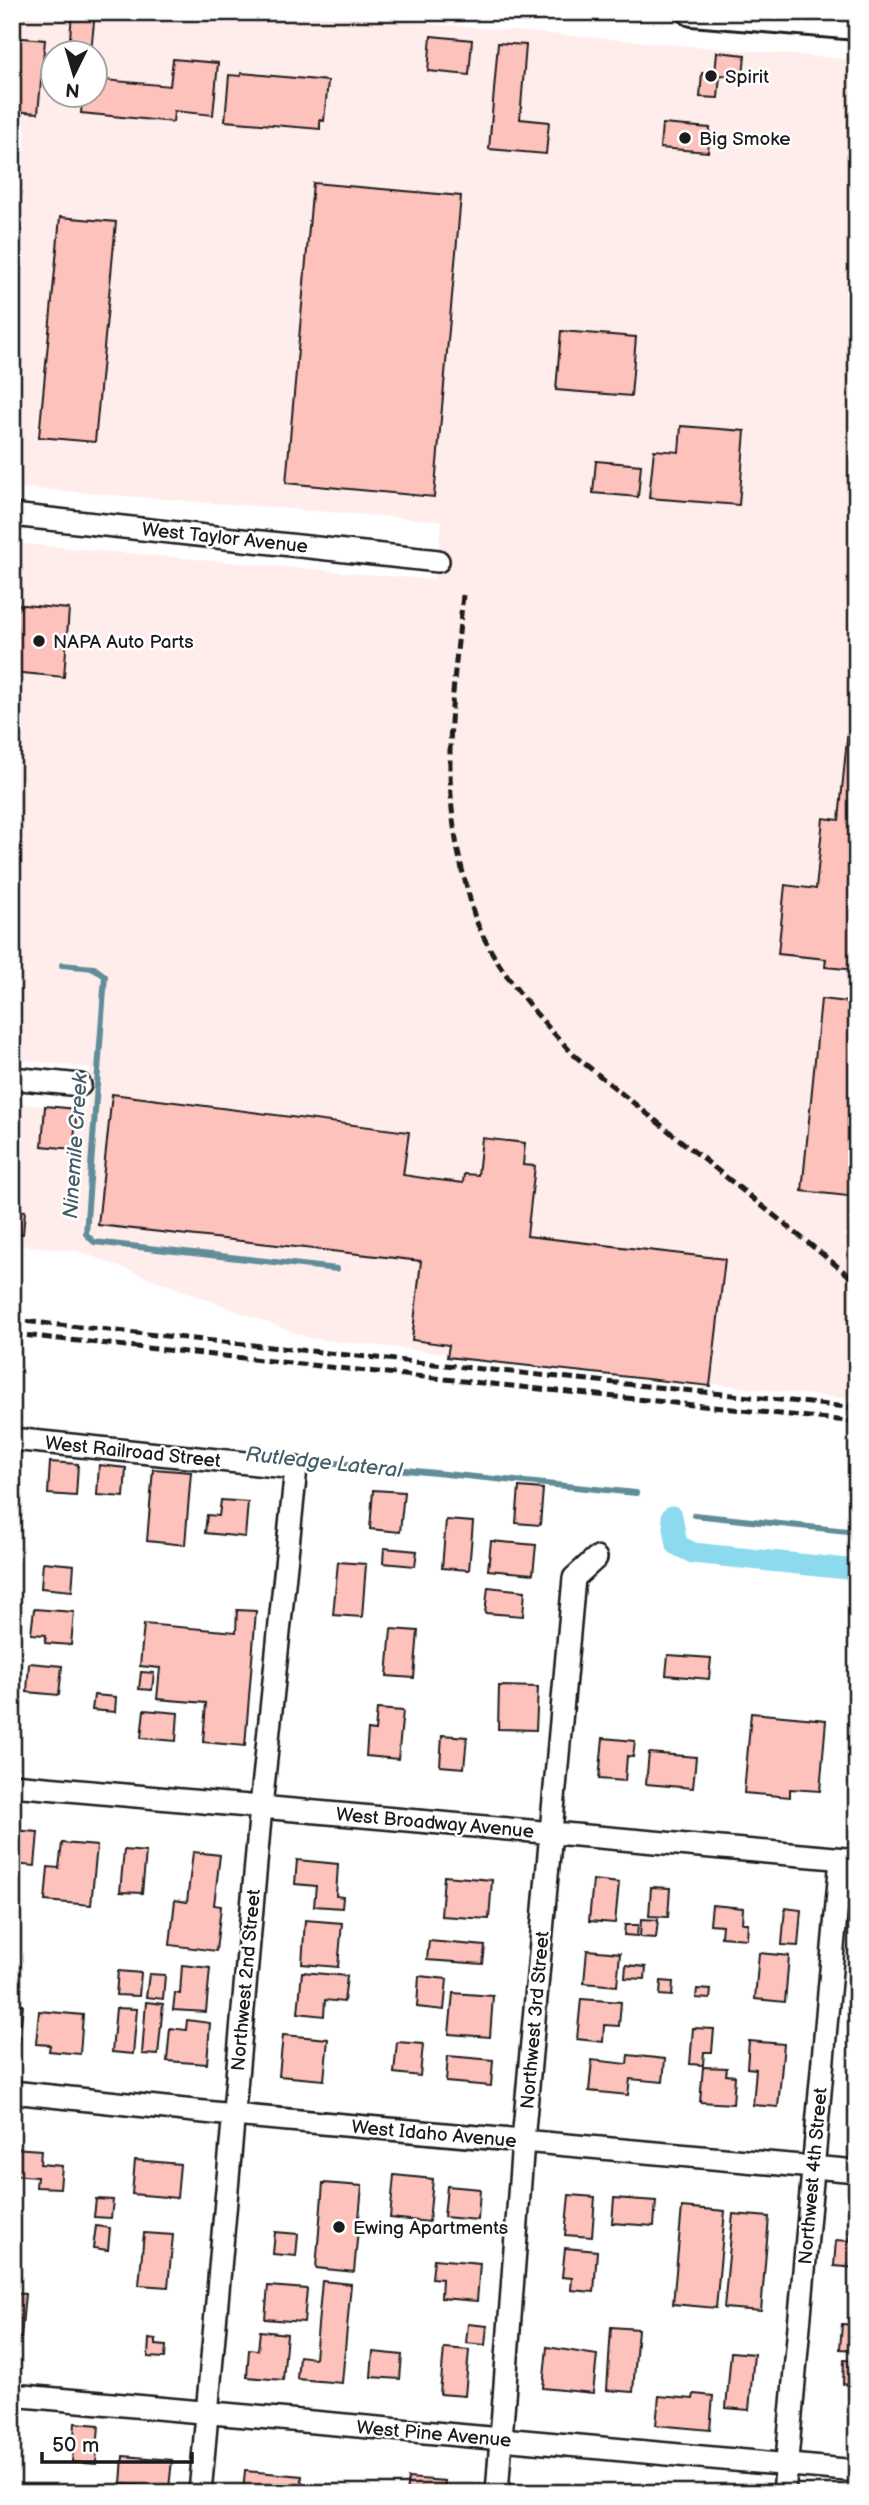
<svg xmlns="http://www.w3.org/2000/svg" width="869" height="2505" font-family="'Balsamiq Sans',sans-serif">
<rect width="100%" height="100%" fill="#fff"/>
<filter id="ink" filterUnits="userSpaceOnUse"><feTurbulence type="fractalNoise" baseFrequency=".0143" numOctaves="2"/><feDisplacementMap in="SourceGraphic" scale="14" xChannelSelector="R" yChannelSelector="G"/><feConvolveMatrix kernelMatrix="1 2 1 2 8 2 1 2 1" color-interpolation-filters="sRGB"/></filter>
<g filter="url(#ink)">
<path fill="#ffedeb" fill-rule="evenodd" d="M12 12H289L857 60V1400L309 1338 78 1251 12 1244V1103L86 1110 91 1068 12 1059V543L434 580 442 521 12 487ZM52 52H94V94H52Z"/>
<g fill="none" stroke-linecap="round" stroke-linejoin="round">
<path stroke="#608d99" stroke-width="6" d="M62 965 94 968 105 976 86 1234 94 1242 337 1269
M296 1459 636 1493
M694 1515 857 1532"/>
<path stroke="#8dd9ed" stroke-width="21" d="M672 1516 677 1545 693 1553 857 1570"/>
</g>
<path fill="#fec2bc" stroke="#1c1c1c" stroke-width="2" d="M72 12H95L91 52H69Z
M431 36 472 40 469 75 428 71Z
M12 37 45 40 38 113 12 111Z
M498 43 526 45 520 119 549 122 546 154 489 149Z
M717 52 745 55 743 77 720 75 718 98 700 97 702 73 715 74Z
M173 59 218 63 213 115 174 111 173 122 81 113 82 102 64 100 65 94H94V79L170 86Z
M241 73 328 81 324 121 320 120V129L225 121 229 75 241 76Z
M662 124 710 128 708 152 660 148Z
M313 183 461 196 434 497 286 483Z
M60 217 116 222 95 442 39 437Z
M561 331 636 337 631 396 556 390Z
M681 426 745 431 739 505 649 498 654 450 679 452Z
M596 461 641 465 638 497 593 493Z
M12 604 69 609 64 677 12 672Z
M855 659H857V970L825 967 826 959 778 954 785 885 816 889 823 818 839 820Z
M821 999 857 1003V1197L802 1191Z
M112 1094 409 1132 403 1175 430 1179 463 1183 464 1174 478 1175 482 1138 525 1143 523 1165 535 1166 527 1236 725 1259 710 1386 447 1357 449 1345 412 1340 421 1261 98 1225Z
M45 1106 77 1109 73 1149 42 1146Z
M12 1210 25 1211 23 1234 12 1233Z
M50 1462 78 1464 76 1496 48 1494Z
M99 1465 126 1468 124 1497 97 1495Z
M153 1469 191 1472 185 1545 147 1541Z
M519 1487 543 1489 540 1525 516 1523Z
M373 1490 404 1492 400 1532 370 1529Z
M221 1500 248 1502 245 1537 205 1533 207 1515 219 1516Z
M446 1520 473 1522 469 1570 442 1568Z
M491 1541 536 1545 533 1574 488 1570Z
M384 1548 417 1551 415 1566 383 1563Z
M43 1562 74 1565 72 1591 41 1588Z
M338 1562 366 1564 362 1617 333 1615Z
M488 1587 525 1591 523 1616 485 1613Z
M34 1609 74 1612 71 1645 45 1643 46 1635 31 1634Z
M237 1610 256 1611 245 1746 203 1742 206 1703 157 1699 160 1668 140 1666 144 1624 236 1632Z
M391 1629 418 1631 414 1678 387 1676Z
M668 1655 711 1658 709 1679 666 1675Z
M29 1663 62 1666 59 1695 27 1692Z
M141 1672 154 1673 152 1690 139 1689Z
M499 1686 538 1687 536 1730 498 1729Z
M94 1695 116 1697 115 1712 92 1710Z
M377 1709 403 1711 398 1759 366 1756 368 1730 375 1731Z
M144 1710 178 1713 176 1741 141 1738Z
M751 1713 826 1720 820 1791 790 1789V1797L744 1793Z
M442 1735 467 1737 464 1768 440 1766Z
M603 1738 635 1741 633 1757 627 1756 625 1781 599 1779Z
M649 1753 696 1757 693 1788 646 1784Z
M12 1830 38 1832 35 1866 12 1864Z
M62 1843 97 1846 91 1905 45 1901 48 1867 59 1868Z
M124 1850 146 1852 142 1893 120 1892Z
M193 1852 220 1855 214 1905 221 1906 216 1951 170 1945 175 1900 187 1902Z
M297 1860 338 1864 336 1896 343 1897 342 1908 314 1906 316 1886 295 1884Z
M444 1876 492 1880 489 1919 441 1916Z
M593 1880 619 1883 615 1923 589 1921Z
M651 1887 670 1888 668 1917 649 1916Z
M712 1905 743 1908 742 1923H748L747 1939 721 1937 722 1925 710 1924Z
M785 1908 801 1910 798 1946 782 1945Z
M641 1919 658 1920 656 1938 640 1937Z
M305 1920 342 1923 338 1967 302 1964Z
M625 1925H638L637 1936 624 1935Z
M429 1941 485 1946 483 1964 427 1960Z
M587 1950 620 1953 617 1986 584 1983Z
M759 1953 789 1956 785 2002 755 1999Z
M182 1965 210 1968 206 2012 173 2010 175 1993 180 1994Z
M626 1965 646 1967 645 1979 625 1978Z
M118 1971 141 1973 139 1996 116 1995Z
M302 1972 347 1976 344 2002 325 2000 324 2016 298 2013Z
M149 1974 165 1975 163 1999 146 1997Z
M419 1976 447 1979 444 2010 417 2007Z
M661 1981 673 1982 672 1996 660 1995Z
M697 1989 711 1990 710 1999 696 1998Z
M453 1993 493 1996 490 2037 449 2034Z
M581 1999 621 2002 619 2026 604 2025 603 2042 577 2039Z
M146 2002 163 2004 158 2055 142 2054Z
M12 2004 23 2005 19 2044 12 2043Z
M116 2008 137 2009 133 2054 112 2052Z
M39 2011 83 2015 80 2054 49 2051 50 2045 36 2044Z
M187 2020 210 2023 207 2064 167 2061 170 2028 186 2030Z
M693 2028 714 2029 712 2052H704L703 2065 690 2064Z
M283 2035 328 2039 324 2080 279 2076Z
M749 2041 784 2044 778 2107 753 2105 756 2069 747 2068Z
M397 2042 423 2044 420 2076 394 2073Z
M628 2055 665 2059 663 2082 630 2079 628 2095 589 2091 592 2060 627 2064Z
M448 2056 493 2060 491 2086 446 2082Z
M703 2067 727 2068 726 2075 735 2076 733 2104 700 2102Z
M12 2148 41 2150 40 2164 62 2166 60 2188 36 2187 37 2177 12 2175Z
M135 2160 180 2164 177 2198 132 2194Z
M394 2175 433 2179 429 2222 390 2218Z
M323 2183 362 2186 354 2272 316 2268Z
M447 2186 480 2189 478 2220 444 2217Z
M569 2195 595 2197 592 2237 565 2235Z
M614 2198 656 2201 654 2226 612 2223Z
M96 2199 113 2200 111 2218 94 2217Z
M682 2207 725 2211 716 2308 673 2304Z
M733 2214 769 2217 761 2311 724 2308Z
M851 2223 857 2224V2268L834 2266 836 2240 849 2241Z
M96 2226 110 2228 108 2250 93 2248Z
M275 2232 298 2234 296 2256 273 2254Z
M144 2233 173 2235 168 2287 139 2285Z
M565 2248 597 2251 594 2292 571 2290 572 2278 562 2277Z
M434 2259 480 2263 477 2301 441 2298 442 2279 432 2278Z
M322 2281 351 2284 342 2383 297 2379 299 2356 315 2358Z
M268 2286 307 2289 304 2322 265 2319Z
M12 2293 25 2294 21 2338H12Z
M468 2324 487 2326 485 2345 466 2343Z
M842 2324 857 2325V2350L840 2349Z
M611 2327 638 2329 633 2392 607 2390Z
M260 2331 287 2334 283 2380 247 2377 249 2349 258 2350Z
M149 2339 156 2340V2345L166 2346 165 2358 148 2357Z
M547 2347 597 2355 593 2393 543 2388Z
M444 2348 469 2350 465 2396 440 2394Z
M373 2352 402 2355 400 2379 371 2377Z
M731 2352 754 2354 749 2410 726 2408Z
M844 2360 857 2361V2386L843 2384Z
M694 2394 713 2396 710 2430 656 2425 659 2396 693 2399Z
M75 2423 99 2425 96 2464 72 2462Z
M123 2456 172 2460 169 2488 121 2484Z
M245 2471 302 2476 301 2493H243Z
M408 2478 445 2481 444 2493H406Z"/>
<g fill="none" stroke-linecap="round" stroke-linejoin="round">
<g stroke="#1c1c1c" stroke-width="26">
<path id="minor" d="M12 515 438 561
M12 1078 80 1085
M12 1439 296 1468 261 1807 200 2493
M12 1785 857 1860
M12 2092 233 2115 857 2171
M12 2395 857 2471
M497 2493 523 2141 574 1578 596 1558
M784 2493 841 1859"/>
</g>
<g stroke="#1c1c1c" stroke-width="32">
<path id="major" d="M692 12 857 26"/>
</g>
<use href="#minor" stroke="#fff" stroke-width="21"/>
<use href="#major" stroke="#fff" stroke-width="26"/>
<path stroke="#1c1c1c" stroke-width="5" stroke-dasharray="10 5" stroke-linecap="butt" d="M463 595C453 693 438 788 466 884 470 897 472 912 478 925 500 975 538 1017 575 1056L857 1282
M12 1320 857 1408
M12 1334 857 1422"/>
</g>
</g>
<g fill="#1c1c1c" stroke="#fff" stroke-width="2.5">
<circle cx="711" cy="76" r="7"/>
<circle cx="685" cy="138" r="7"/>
<circle cx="39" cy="641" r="7"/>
<circle cx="339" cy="2227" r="7"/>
</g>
<g text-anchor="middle" stroke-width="5" stroke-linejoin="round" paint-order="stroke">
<g font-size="19" fill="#1c1c1c" stroke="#fff" text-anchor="start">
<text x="725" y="83">Spirit</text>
<text x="699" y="145">Big Smoke</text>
<text x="53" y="648">NAPA Auto Parts</text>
<text x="353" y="2234">Ewing Apartments</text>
</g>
<g font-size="19" fill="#1c1c1c" stroke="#fff">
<text transform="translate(225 537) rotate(6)" y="7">West Taylor Avenue</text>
<text transform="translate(133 1451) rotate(6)" y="7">West Railroad Street</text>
<text transform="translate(435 1822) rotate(5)" y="7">West Broadway Avenue</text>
<text transform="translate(245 1980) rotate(-85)" y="7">Northwest 2nd Street</text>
<text transform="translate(534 2020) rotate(-85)" y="7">Northwest 3rd Street</text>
<text transform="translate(434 2133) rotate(5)" y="7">West Idaho Avenue</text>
<text transform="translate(812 2176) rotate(-85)" y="7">Northwest 4th Street</text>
<text transform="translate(434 2433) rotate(5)" y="7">West Pine Avenue</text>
</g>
<g font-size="21" font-style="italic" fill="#445e65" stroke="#fff">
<text transform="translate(75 1146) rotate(-86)" y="7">Ninemile Creek</text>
<text transform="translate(324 1462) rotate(6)" y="7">Rutledge Lateral</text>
</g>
</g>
<rect width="869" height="2505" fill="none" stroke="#fff" stroke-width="42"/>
<rect x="21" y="21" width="827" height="2463" fill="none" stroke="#1c1c1c" stroke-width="2.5" filter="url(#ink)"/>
<g transform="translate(74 74) rotate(185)"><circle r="33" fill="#ffffff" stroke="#a4a4a4" stroke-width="2"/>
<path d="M0-5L12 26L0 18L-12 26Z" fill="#1c1c1c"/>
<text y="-10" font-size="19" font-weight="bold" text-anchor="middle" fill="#1c1c1c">N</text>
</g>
<path d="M42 2452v10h150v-10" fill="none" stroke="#1c1c1c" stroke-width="3.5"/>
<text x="52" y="2452" font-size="21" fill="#1c1c1c" stroke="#ffffff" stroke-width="5" paint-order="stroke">50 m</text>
</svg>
